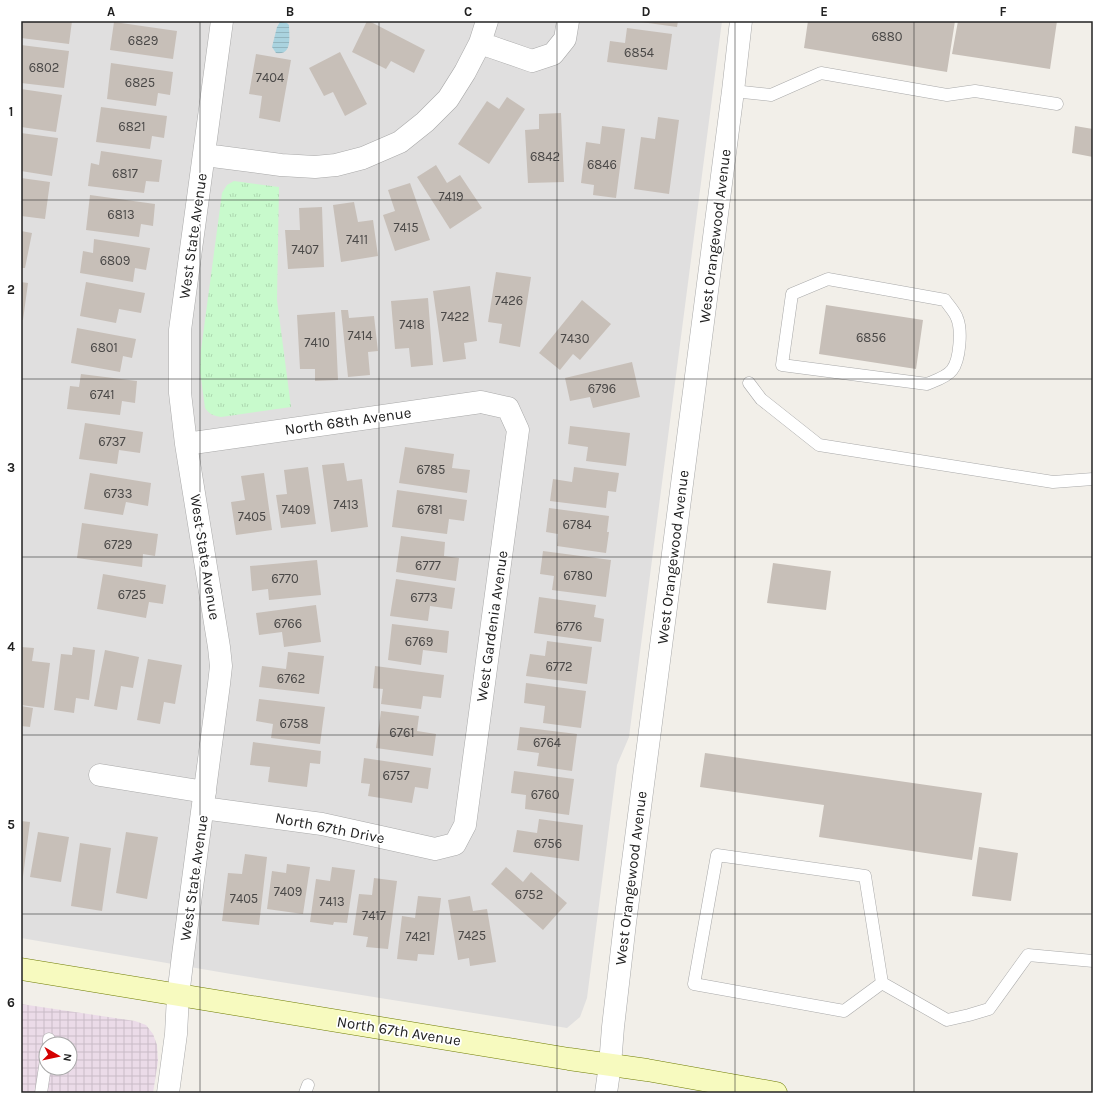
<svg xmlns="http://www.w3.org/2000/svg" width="1114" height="1114" font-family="Karla,sans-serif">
<defs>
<pattern id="industrial-grid" width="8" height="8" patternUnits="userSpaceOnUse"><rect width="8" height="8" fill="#ebdbe8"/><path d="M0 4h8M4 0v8" fill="none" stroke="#c9bcc7"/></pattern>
<pattern id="park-tufts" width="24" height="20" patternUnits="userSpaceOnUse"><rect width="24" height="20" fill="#c8facc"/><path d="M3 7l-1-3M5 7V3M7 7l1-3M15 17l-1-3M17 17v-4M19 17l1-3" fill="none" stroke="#acd6af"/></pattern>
<pattern id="water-rules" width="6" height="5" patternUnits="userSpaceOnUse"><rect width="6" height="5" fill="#aad3df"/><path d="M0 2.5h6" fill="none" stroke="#92b5bf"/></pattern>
</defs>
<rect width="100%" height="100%" fill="#f2efe9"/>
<path fill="#e0dfdf" d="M21 21H722L629 737 617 765 587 998 580 1017 567 1028 231 974 21 938Z"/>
<path fill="url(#industrial-grid)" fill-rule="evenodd" d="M21 1004 135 1021 146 1025 153 1034 157 1045 158 1061 153 1093H21ZM46 1044H70V1068H46Z"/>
<path fill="url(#park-tufts)" d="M234 181 279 187 277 300 291 407 221 417C214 416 209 414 205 408L200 371 201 350 222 193 227 185Z"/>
<path fill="url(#water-rules)" d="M280 22 287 23 289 25C289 36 293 56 276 53L272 47 277 27Z"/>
<path fill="#c7bfb8" d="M21 21H72L69 44 21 38Z
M367 21H369L425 50 414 73 391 61 386 69 352 52Z
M641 21H678L677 27 641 22Z
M808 21H955L947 72 804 48Z
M958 21H1057L1050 69 952 54Z
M114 22 177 31 173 59 110 50Z
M627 28 672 34 667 70 607 62 610 41 625 43Z
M21 45 69 51 64 88 21 83Z
M340 52 367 104 345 116 333 92 324 96 309 68Z
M256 54 291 60 280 122 259 118 262 96 249 94Z
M111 63 173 72 170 95 158 93 156 106 107 99Z
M21 89 62 95 56 132 21 127Z
M507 97 525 109 489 164 458 144 487 101 499 109Z
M101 107 167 116 164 138 152 136 150 149 96 142Z
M561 113 564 182 528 183 525 130 539 129V114Z
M658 117 679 120 669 194 634 189 641 137 655 139Z
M602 126 625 129 616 198 593 195 594 185 581 183 586 142 600 144Z
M1075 126 1093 129V157L1072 153Z
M21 133 58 138 52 176 21 171Z
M101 151 162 160 159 182 146 181 144 193 88 186 91 163 99 165Z
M436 165 447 183 460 175 482 208 450 229 417 177Z
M21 178 50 182 45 219 21 216Z
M410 183 430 240 395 251 383 215 395 211 388 190Z
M90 195 155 204 153 226 141 224 139 237 86 230Z
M354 202 358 222 373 220 378 256 341 262 333 205Z
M322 207 324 267 288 269 285 230H300L299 208Z
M21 231 32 233 25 268H21Z
M94 239 150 248 146 270 135 268 133 282 80 273 83 251 93 253Z
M496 272 531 277 520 347 499 343 502 324 488 322Z
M21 282 28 283 23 320H21Z
M86 282 145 293 141 313 119 309 116 323 80 316Z
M470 286 477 341 464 343 466 359 443 362 433 291Z
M428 298 433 365 411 367 409 348 395 349 391 301Z
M582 300 611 324 580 360 573 354 560 370 539 353Z
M826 305 923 320 916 369 819 354Z
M341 310H348L349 318 374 316 378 351 368 352 370 375 348 377Z
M335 312 338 380 315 381V369H300L297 315Z
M77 328 136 339 132 358 123 356 120 372 71 363Z
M632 362 640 397 593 408 590 397 570 401 565 378Z
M81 374 137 381 135 403 122 401 120 415 67 409 70 386 79 387Z
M85 423 143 432 140 453 119 450 117 464 79 459Z
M570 426 630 433 626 466 586 461 588 447 568 444Z
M405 447 454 454 452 468 470 470 467 493 399 483Z
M344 463 347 481 362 479 368 527 331 532 322 465Z
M308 467 316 524 281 528 276 495 287 494 284 470Z
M574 467 619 473 616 492 608 491 606 508 550 501 553 479 572 482Z
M90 473 151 483 148 506 126 502 123 515 84 509Z
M264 473 272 530 236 535 231 502 245 500 241 476Z
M397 490 467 500 464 521 449 519 447 534 392 527Z
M549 508 609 516 607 532H609L606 553 557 546 558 534 546 532Z
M82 523 158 534 155 556 143 554 142 567 77 558Z
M401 536 445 542 444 556 459 558 456 581 396 572Z
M543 551 611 560 606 597 552 590 554 576 540 574Z
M317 560 321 595 269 600 268 589 252 591 250 566Z
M773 563 831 571 826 610 767 603Z
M103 574 166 585 163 604 149 602 146 618 97 609Z
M396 579 455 588 452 609 430 606 428 621 390 616Z
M539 597 596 605 594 617 604 619 601 642 534 633Z
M316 605 321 642 284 647 282 632 259 635 256 613Z
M392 624 449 631 447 653 423 650 421 665 388 660Z
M547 641 592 647 587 684 526 676 530 654 545 656Z
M21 647 34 648 32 661 50 663 44 708 21 705Z
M73 647 95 650 89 700 76 698 74 713 54 710 61 654 72 655Z
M105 650 139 657 133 688 121 686 117 710 94 706Z
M288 652 324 656 319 694 259 687 262 666 286 669Z
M148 659 182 665 175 704 164 702 160 724 137 720Z
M375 666 444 675 441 698 423 696 421 709 381 704 383 689 373 688Z
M526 683 586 691 581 728 543 723 545 706 524 703Z
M259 699 325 707 320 744 271 738 273 724 256 721Z
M21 706 33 708 30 727 21 726Z
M381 711 419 716 417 731 436 734 433 756 376 748Z
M520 727 577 734 572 771 537 766 539 753 517 750Z
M253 742 321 751 320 764 310 763 307 787 268 782 270 767 250 765Z
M705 753 982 793 972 860 819 837 824 805 700 787Z
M364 758 431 768 428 789 415 787 412 803 368 796 370 784 361 783Z
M514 771 574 779 569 815 525 809 526 795 511 793Z
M539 819 583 825 579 861 513 852 517 830 537 833Z
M21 821 30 822 22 884H21Z
M38 832 69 837 61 882 30 877Z
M126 832 158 837 147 899 116 893Z
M80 843 111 848 102 911 71 906Z
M979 847 1018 853 1011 901 972 896Z
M245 854 267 857 259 925 222 921 228 873 242 874Z
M287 864 310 867 303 914 267 909 272 871 286 873Z
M332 867 355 870 347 923 334 922 333 925 310 922 316 879 330 881Z
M506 867 523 882 531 872 567 903 543 930 491 884Z
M374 878 397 881 388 949 366 947 368 937 353 935 359 894 372 895Z
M418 896 441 898 434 955 418 954 417 961 397 959 402 916 415 918Z
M470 896 473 911 487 909 496 962 470 966 469 958 458 960 448 900Z"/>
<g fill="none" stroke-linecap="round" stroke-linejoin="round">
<g stroke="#a9a9a9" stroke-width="13">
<path id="service" d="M733 91 771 95 821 73 947 95 975 91 1057 104
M828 279 945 300C949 306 955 312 957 318 962 330 960 360 952 370 947 377 934 381 927 384L782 365 792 294Z
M749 383 761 399 819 445 1053 482 1093 479
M882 983 865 876 717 855 694 984 844 1011 882 983 947 1020 969 1015 989 1009 1028 955 1093 961
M49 1044V1039
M41 1093 46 1060
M305 1093 308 1085"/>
</g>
<g stroke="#a9a9a9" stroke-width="23">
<path id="minor" d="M480 43 532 61 553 54 565 39 568 21
M205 155 281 165 315 167 336 165 363 158 400 142 425 122 448 99 465 72 480 43 487 21
M186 444 481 402 508 408 518 430 465 825 455 844 435 849 322 824 203 808
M100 775 205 792
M168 1093 176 1034 178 996 183 955 219 684 221 666 219 647 186 444 180 393V330L222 21"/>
</g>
<g stroke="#a9a9a9" stroke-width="23">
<path id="tertiary" d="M606 1093 610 1065 613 1027 625 923 733 91 741 21"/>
</g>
<g stroke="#707d05" stroke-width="23">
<path id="secondary" d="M21 969 569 1059 647 1070 776 1093"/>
</g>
<use href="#service" stroke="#fff" stroke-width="12"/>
<use href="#minor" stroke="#fff" stroke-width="22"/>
<use href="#tertiary" stroke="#fff" stroke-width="22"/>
<use href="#secondary" stroke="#f7fabf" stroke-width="22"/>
</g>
<path fill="none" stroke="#222" stroke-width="1" stroke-opacity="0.55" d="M200 21V1093M379 21V1093M557 21V1093M735 21V1093M914 21V1093M21 200H1093M21 379H1093M21 557H1093M21 735H1093M21 914H1093"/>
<g text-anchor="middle" stroke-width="3.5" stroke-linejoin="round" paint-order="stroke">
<g font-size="13" fill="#4b4948">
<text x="887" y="41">6880</text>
<text x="143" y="45">6829</text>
<text x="639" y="57">6854</text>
<text x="44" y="72">6802</text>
<text x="270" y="82">7404</text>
<text x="140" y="87">6825</text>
<text x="132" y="131">6821</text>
<text x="545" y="161">6842</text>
<text x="602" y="169">6846</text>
<text x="125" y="178">6817</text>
<text x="451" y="201">7419</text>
<text x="121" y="219">6813</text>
<text x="406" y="232">7415</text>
<text x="357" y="244">7411</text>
<text x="305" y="254">7407</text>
<text x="115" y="265">6809</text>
<text x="509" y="305">7426</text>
<text x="455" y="321">7422</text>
<text x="412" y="329">7418</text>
<text x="360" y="340">7414</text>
<text x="871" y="342">6856</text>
<text x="575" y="343">7430</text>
<text x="317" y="347">7410</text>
<text x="104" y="352">6801</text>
<text x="602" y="393">6796</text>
<text x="102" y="399">6741</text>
<text x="112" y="446">6737</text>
<text x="431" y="474">6785</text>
<text x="118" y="498">6733</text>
<text x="346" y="509">7413</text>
<text x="296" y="514">7409</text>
<text x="430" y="514">6781</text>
<text x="252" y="521">7405</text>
<text x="577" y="529">6784</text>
<text x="118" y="549">6729</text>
<text x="428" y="570">6777</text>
<text x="578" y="580">6780</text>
<text x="285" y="583">6770</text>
<text x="132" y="599">6725</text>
<text x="424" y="602">6773</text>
<text x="288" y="628">6766</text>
<text x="569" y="631">6776</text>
<text x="419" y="646">6769</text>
<text x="559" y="671">6772</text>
<text x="291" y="683">6762</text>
<text x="294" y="728">6758</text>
<text x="402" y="737">6761</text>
<text x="547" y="747">6764</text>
<text x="396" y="780">6757</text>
<text x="545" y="799">6760</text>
<text x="548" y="848">6756</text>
<text x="288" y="896">7409</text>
<text x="529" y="899">6752</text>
<text x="244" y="903">7405</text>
<text x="332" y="906">7413</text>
<text x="374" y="920">7417</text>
<text x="472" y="940">7425</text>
<text x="418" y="941">7421</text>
</g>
<g font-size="15" fill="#222" stroke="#fff">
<text transform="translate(193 236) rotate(-82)" y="5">West State Avenue</text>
<text transform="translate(715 236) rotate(-83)" y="5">West Orangewood Avenue</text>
<text transform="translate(348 421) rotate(-8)" y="5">North 68th Avenue</text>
<text transform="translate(205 557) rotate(81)" y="5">West State Avenue</text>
<text transform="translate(673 557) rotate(-83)" y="5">West Orangewood Avenue</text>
<text transform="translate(492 626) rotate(-82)" y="5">West Gardenia Avenue</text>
<text transform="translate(330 828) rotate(11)" y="5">North 67th Drive</text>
<text transform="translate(194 878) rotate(-82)" y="5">West State Avenue</text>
<text transform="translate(631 878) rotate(-83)" y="5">West Orangewood Avenue</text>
<text transform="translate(399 1031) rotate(9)" y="5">North 67th Avenue</text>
</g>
</g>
<rect width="1114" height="1114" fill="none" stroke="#ffffff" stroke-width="44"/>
<g transform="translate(58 1056) rotate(99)"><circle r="19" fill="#ffffff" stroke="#a7a7a7"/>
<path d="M0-3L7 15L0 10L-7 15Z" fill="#d40000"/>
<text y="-6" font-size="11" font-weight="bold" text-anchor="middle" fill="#222222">N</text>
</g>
<rect x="22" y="22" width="1070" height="1070" fill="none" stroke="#222" stroke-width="1.5"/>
<g font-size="13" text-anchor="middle" font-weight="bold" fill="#222">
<text x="111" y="16">A</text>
<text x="290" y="16">B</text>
<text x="468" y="16">C</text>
<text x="646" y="16">D</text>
<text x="824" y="16">E</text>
<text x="1003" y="16">F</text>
<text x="11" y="116">1</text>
<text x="11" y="294">2</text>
<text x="11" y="472">3</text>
<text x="11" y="651">4</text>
<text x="11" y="829">5</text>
<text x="11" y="1007">6</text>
</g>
</svg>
